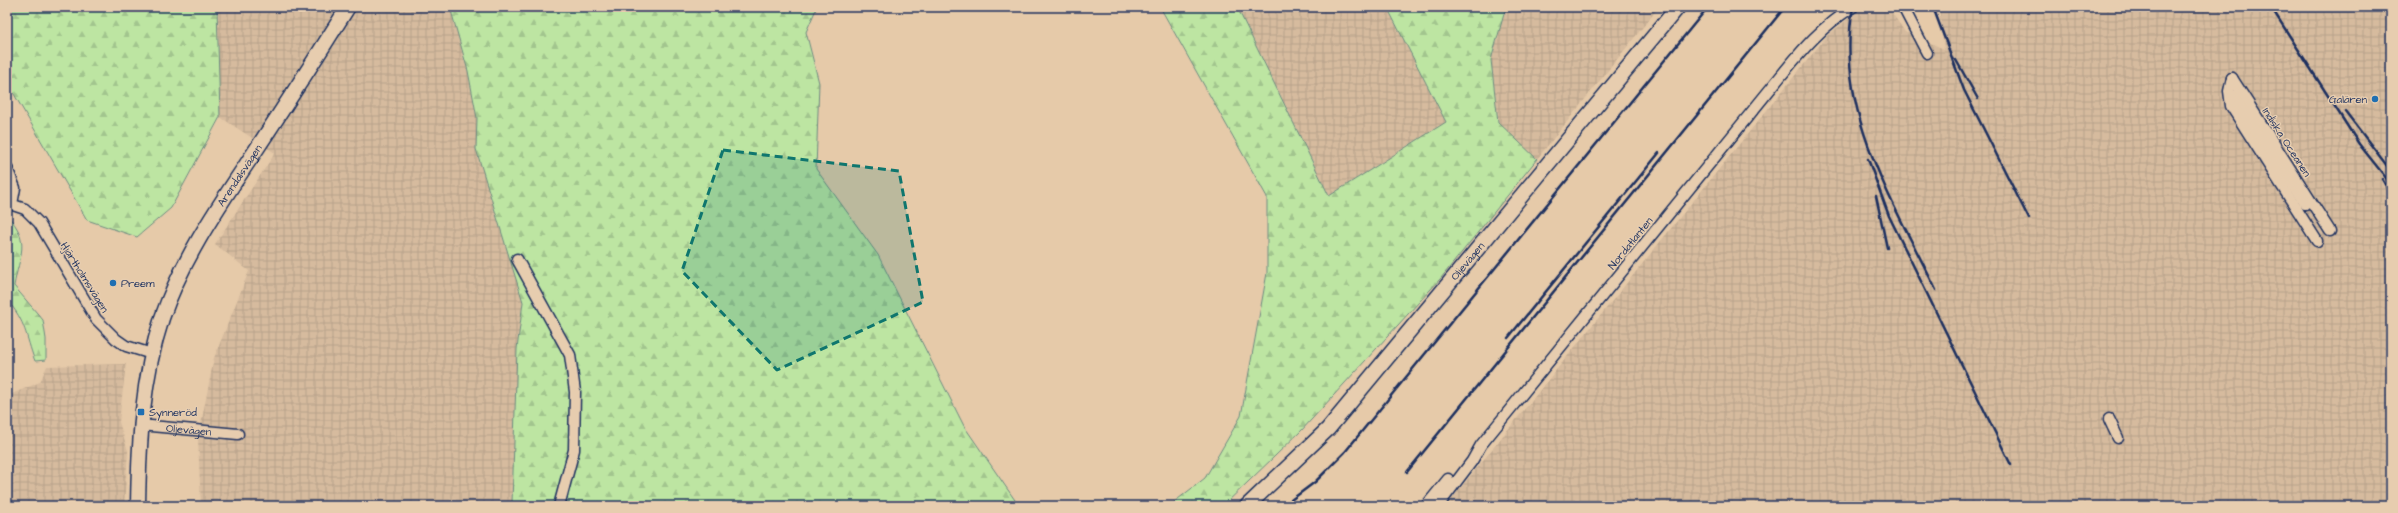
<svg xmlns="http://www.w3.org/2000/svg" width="2398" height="513" font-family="'Architects Daughter',sans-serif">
<defs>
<pattern id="industrial-grid" width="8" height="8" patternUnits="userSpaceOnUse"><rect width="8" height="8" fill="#d6bb9e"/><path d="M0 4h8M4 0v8" fill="none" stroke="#b7a18a"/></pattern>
<pattern id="forest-firs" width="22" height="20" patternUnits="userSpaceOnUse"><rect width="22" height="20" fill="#bde5a2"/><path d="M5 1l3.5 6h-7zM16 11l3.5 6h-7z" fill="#a2c58e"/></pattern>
</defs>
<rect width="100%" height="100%" fill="#e6caa9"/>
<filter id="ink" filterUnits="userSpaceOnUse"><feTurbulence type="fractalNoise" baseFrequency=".025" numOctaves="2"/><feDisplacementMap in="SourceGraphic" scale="8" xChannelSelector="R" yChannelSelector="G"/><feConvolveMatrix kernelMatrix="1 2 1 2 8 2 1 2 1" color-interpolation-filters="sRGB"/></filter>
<g filter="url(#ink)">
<path fill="url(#industrial-grid)" d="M217 7H450L468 71 477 118 476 149 523 302 517 349 512 503 490 506H201L198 439 214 358 249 271 215 244 275 153 220 117Z
M1237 7H1387L1446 122 1329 197Z
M1506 7H1659L1537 159 1498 122 1491 60Z
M1863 7H1888L1905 32 1944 49 1939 7H2391V506H1446L1827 36Z
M126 364 119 422 128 451 124 506H7V396L40 382 47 366Z"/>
<path fill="url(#forest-firs)" stroke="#6c8a80" d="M7 7H217L220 117 171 208 137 237 87 220 7 82Z
M450 7H817L806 32 819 83 816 169 878 255 964 426 1019 506H490L512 503 517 349 523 302 476 149 477 118 468 71Z
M1160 7H1237L1329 196 1446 122 1387 7H1506L1491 60 1498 122 1537 159 1441 278 1301 431 1223 506H1169L1205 478 1241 416 1267 273V197Z
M7 215C32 242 19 255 14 286L43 320 46 339V360L35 361C25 335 27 323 7 300Z"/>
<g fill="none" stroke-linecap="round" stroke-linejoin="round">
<g stroke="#1b2f5e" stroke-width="13">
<g id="street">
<path d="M1903 7 1927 53"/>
<path d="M2232 78 2229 91 2231 106 2317 241"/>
<path d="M2232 78 2330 231"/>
<path d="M2232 95 2305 204"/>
<path d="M7 168 15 188 12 204"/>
<path d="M7 203 25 209 39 223 96 319 116 339 126 346 152 354"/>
<path d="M517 259 570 355 575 392 574 450 559 506"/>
<path d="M2109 419 2118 438"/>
<path id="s1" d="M140 425 238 434"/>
<path d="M1426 506 1448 479"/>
<path d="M1438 506 1472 461 1481 445 1780 77C1802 50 1823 25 1853 7"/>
</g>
</g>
<g stroke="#1b2f5e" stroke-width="17">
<g id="secondary">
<path id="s2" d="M138 506C139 442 142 379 162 318 182 260 216 210 250 159 283 109 316 58 348 7"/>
<path id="s3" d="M1247 506 1328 429 1678 7"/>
</g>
</g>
<use href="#street" stroke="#e7cdaf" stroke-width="10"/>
<use href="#secondary" stroke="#e7cdaf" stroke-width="14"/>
<path stroke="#1b2f5e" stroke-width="2.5" d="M1853 7C1834 110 1893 201 1936 290
M1933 7 1964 90 2029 219
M2271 7 2359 144 2391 184
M1956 60 1978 99
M2345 111 2391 171
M1868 159 1889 216 2011 465
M2382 179 2391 194
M1876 196 1887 248
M1508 338 1659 153
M1407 472 1785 7
M1283 506 1315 482 1345 452 1708 7"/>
</g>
</g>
<path fill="#0f766e" fill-opacity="0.2" stroke="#0f766e" stroke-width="3" stroke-dasharray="8 5" stroke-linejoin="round" d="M723 150 899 171 923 302 777 370 682 271Z"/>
<g fill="#1f6fb2" stroke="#e7cdaf" stroke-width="1.5">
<circle cx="2375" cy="99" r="4"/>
<circle cx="113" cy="283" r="4"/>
<rect x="137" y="408" width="8" height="8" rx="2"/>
</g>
<g text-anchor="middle" stroke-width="3" stroke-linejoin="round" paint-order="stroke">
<g font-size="11" fill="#1b2f5e" stroke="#e7cdaf" text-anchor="start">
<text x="2367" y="103" text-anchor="end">Galären</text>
<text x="121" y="287">Preem</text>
<text x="149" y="416">Synneröd</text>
</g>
<g font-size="11" fill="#1b2f5e" stroke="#e7cdaf">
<text transform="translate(2287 142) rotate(57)" y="4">Indiska Oceanen</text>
<text dy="4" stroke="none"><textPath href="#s2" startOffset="353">Arendalsvägen</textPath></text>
<text transform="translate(1630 243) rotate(-51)" y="4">Nordatlanten</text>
<text dy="4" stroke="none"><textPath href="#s3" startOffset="330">Oljevägen</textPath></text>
<text transform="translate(85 277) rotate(58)" y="4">Hjärtholmsvägen</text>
<text dy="4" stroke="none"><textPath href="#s1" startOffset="49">Oljevägen</textPath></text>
</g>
</g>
<rect width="2398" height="513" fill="none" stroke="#e7cdaf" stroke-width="24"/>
<rect x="12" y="12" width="2374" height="489" fill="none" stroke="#1b2f5e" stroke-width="1.5" filter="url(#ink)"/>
</svg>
